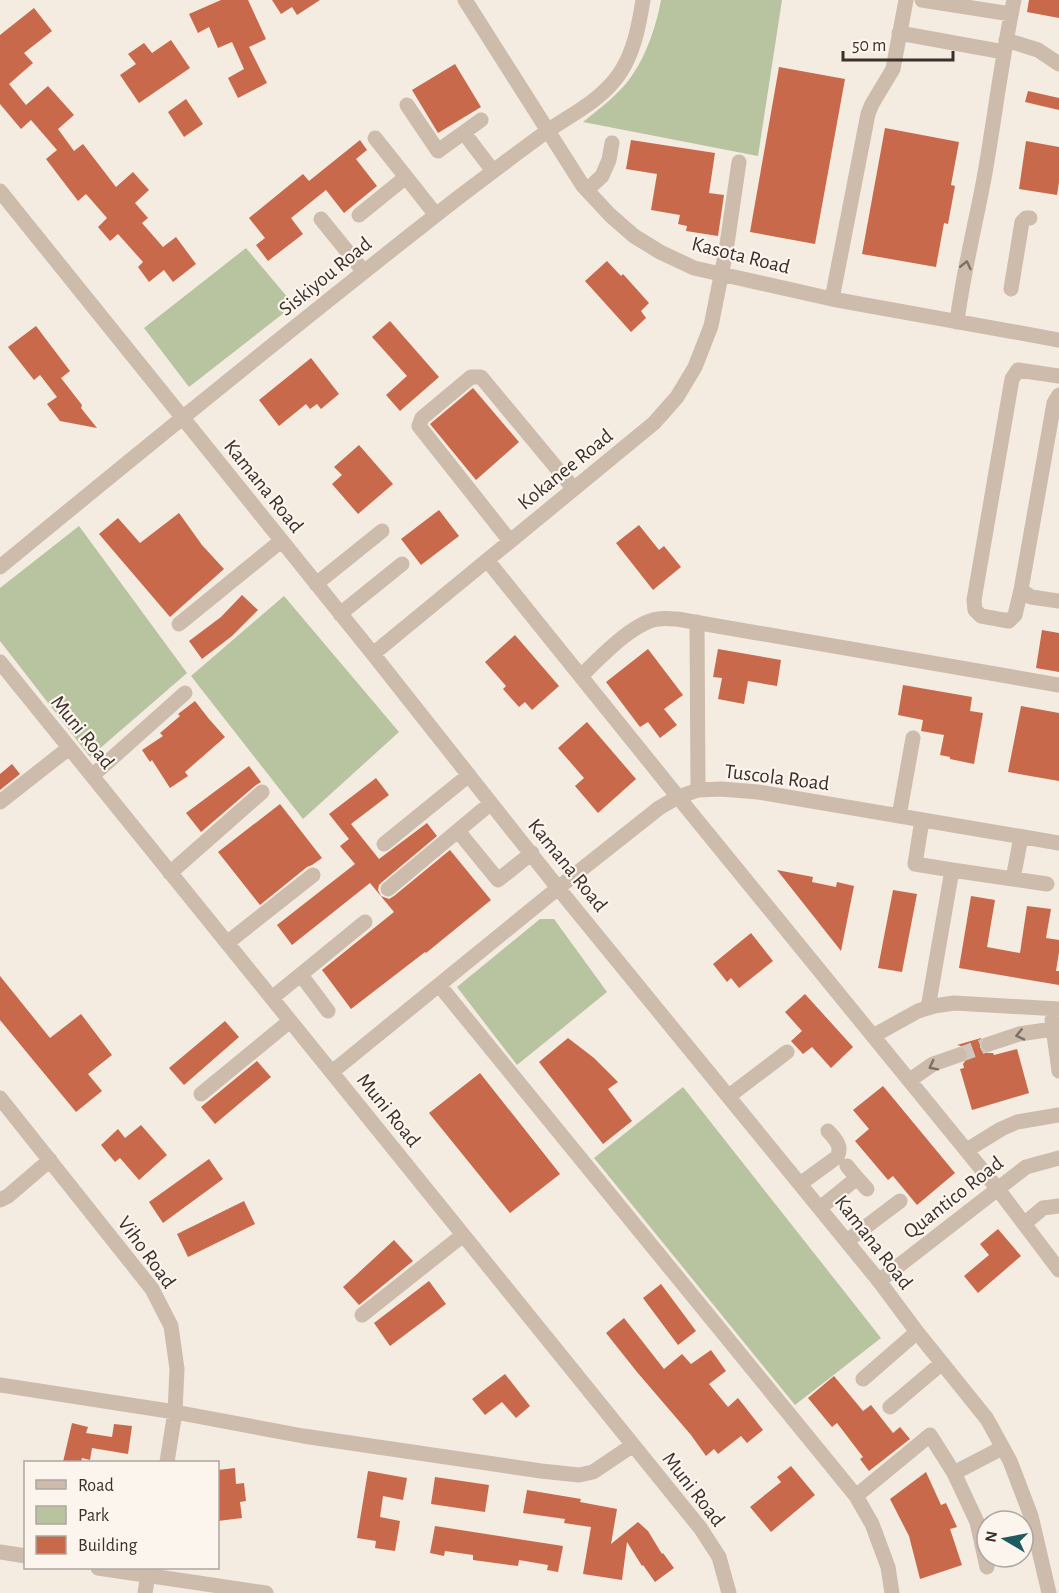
<svg xmlns="http://www.w3.org/2000/svg" width="1059" height="1593" font-family="'Alegreya Sans',sans-serif">
<rect width="100%" height="100%" fill="#f4ebe1"/>
<path fill="#b8c4a0" d="M661 0H782L758 156 583 122C600 108 621 93 633 74 647 54 657 23 661 0Z
M246 248 294 305 189 387 144 328Z
M79 526 187 673 90 757 0 641V588Z
M284 596 399 732 303 819 191 676Z
M540 919H554L607 992 517 1065 457 987Z
M683 1087 881 1338 795 1405 594 1158Z"/>
<path fill="#c8694b" d="M221 0H248L266 39 249 47 267 83 238 98 228 78 244 69 232 42 218 48 209 27 198 33 189 14Z
M272 0H320L297 15 292 7 281 14Z
M1029 0H1059V18L1027 12Z
M34 8 52 31 24 53 33 63 9 84 26 105 48 86 74 115 58 129 74 151 83 144 116 187 133 172 149 190 135 203 148 218 142 223 163 247 176 237 196 264 173 282 164 270 149 282 138 267 143 262 118 234 110 241 98 227 107 218 86 194 78 201 46 159 57 150 31 120 21 129 0 104V35Z
M171 40 190 68 139 103 120 75 136 64 128 54 144 43 152 53Z
M455 64 481 107 438 133 412 90Z
M779 67 845 79 815 244 750 232Z
M1028 91 1059 98V110L1025 102Z
M186 99 203 124 184 137 168 112Z
M885 128 959 142 951 185 955 186 948 224 944 223 936 267 862 254Z
M360 140 367 150 356 159 377 186 344 213 326 190 291 218 303 234 268 261 256 245 265 238 249 218 303 174 309 181Z
M631 140 715 153 709 193 724 195 718 236 686 231 687 226 678 224 680 215 651 210 657 174 626 169Z
M1026 141 1059 147V182L1057 195 1019 189Z
M607 261 621 276 623 274 649 303 641 311 646 318 631 332 585 281Z
M390 321 439 377 400 411 386 395 407 376 372 337Z
M36 326 70 371 61 378 82 405 81 408 97 428 60 421 47 404 57 397 40 375 34 380 8 347Z
M311 358 339 394 321 409 317 404 310 409 306 404 279 426 259 400Z
M473 388 519 442 476 480 430 424Z
M359 445 393 484 358 514 332 484 342 475 334 467Z
M439 510 459 536 421 565 401 539Z
M179 513 202 545 224 569 170 617 99 534 118 518 140 543Z
M639 525 659 550 664 546 681 567 653 590 616 543Z
M242 595 258 610 232 636 202 659 189 641 221 617Z
M1042 630 1059 633V672L1036 668Z
M515 635 559 686 532 710 525 702 519 707 503 689 506 686 485 662Z
M648 649 683 695 664 709 677 725 660 738 648 722 640 727 606 682Z
M718 649 781 660 777 686 748 681 744 704 718 699 722 678 713 677Z
M903 685 972 697 970 711 983 713 974 764 950 759V757L940 755 944 735 921 731 923 720 898 715Z
M195 701 209 719 225 737 185 772 188 776 170 788 152 760 150 762 142 750 163 736 160 733 180 716 178 714Z
M1021 706 1059 713V781L1008 772Z
M587 722 636 779 598 813 575 786 584 778 558 748Z
M12 764 20 774 0 790V774Z
M249 766 261 782 256 785 201 832 186 813Z
M376 778 389 795 351 824 379 859 427 823 437 836 382 882 379 885 378 890 381 896 389 899 394 896 450 850 491 900 426 953 425 952 351 1009 322 970 394 912 370 883 292 945 277 925 355 864 340 846 349 839 329 814Z
M280 804 322 858 312 865 307 867 260 905 218 852Z
M777 870 813 877 812 882 836 887 837 882 854 886 841 951Z
M893 890 917 894 902 972 878 968Z
M971 896 995 900 987 947 1020 953 1027 906 1051 909 1046 938 1059 940V952L1056 971H1059V985L959 968Z
M751 933 773 961 739 988 731 978 727 982 713 964Z
M0 976 50 1038 81 1014 112 1055 88 1074 102 1091 76 1112 0 1020Z
M805 994 853 1047 831 1068 812 1047 803 1054 791 1041 802 1031 785 1012Z
M225 1021 239 1037 184 1085 169 1068Z
M568 1038 594 1058 618 1082 608 1089 632 1121 603 1144 539 1062Z
M981 1038 980 1047 982 1051 986 1053H993L994 1055 1017 1049 1029 1093 972 1110 960 1069 964 1068 963 1064 968 1057V1052L965 1047 957 1045Z
M257 1061 271 1077 215 1124 201 1107Z
M480 1073 560 1174 510 1213 429 1113Z
M883 1086 955 1173 917 1205 893 1176 888 1180 855 1141 869 1129 853 1110Z
M141 1125 167 1155 139 1180 120 1158 115 1162 101 1145 118 1129 125 1138Z
M209 1159 223 1179 163 1223 149 1202Z
M244 1201 255 1224 188 1257 177 1234Z
M998 1229 1021 1256 978 1293 964 1276 989 1255 980 1244Z
M394 1240 413 1261 359 1305 343 1287Z
M429 1281 446 1304 390 1346 374 1323Z
M661 1284 696 1331 678 1345 643 1298Z
M624 1318 664 1369 682 1354 691 1364 711 1350 726 1371 709 1384 728 1407 738 1398 763 1430 747 1443 741 1436 718 1454 714 1449 706 1456 691 1435 637 1372 606 1333Z
M505 1374 530 1406 516 1418 502 1402 485 1415 472 1399Z
M834 1376 863 1411 871 1405 893 1433 900 1427 910 1439 869 1471 860 1459 863 1457 837 1423 832 1427 808 1398Z
M72 1423 88 1427 86 1433 112 1437 114 1424 132 1426 128 1454 92 1448 90 1460 82 1458 81 1462H63Z
M791 1466 815 1495 771 1532 750 1507 781 1482 777 1477Z
M235 1468 236 1484 244 1483 246 1501 240 1502 242 1518 218 1521V1470Z
M368 1471 407 1478 403 1500 383 1496 380 1517 400 1521 395 1551 375 1548 376 1541 357 1538Z
M926 1472 941 1505 946 1503 957 1527 950 1529 962 1565 920 1579 909 1536 890 1499Z
M435 1477 489 1485 485 1512 431 1504Z
M527 1490 581 1499 580 1502 617 1509 611 1544 638 1522 648 1531 662 1554 663 1553 674 1568 655 1582 643 1565 642 1566 627 1542 622 1580 583 1574 591 1527 564 1523 565 1519 523 1513Z
M435 1526 563 1546 558 1572 547 1570 548 1565 519 1560 518 1566 473 1560V1555L445 1551 444 1556 430 1553Z"/>
<g fill="none" stroke-linecap="round" stroke-linejoin="round">
<path stroke="#cfc6bd" stroke-width="15" stroke-dasharray="15 8" stroke-linecap="butt" d="M959 1055 989 1044"/>
<path stroke="#cdbbac" stroke-width="15" d="M465 0 583 186 610 215 634 236 660 252 694 268 832 299 1059 340
M922 0 1011 14
M899 33 1004 52
M1006 40 1038 50 1059 64
M407 105 438 151 481 120
M464 133 493 171
M375 138 406 177
M587 190 602 176 609 160 612 143
M0 191 373 654 558 888 879 1281 917 1332 987 1419 1010 1461 1031 1516 1049 1593
M359 215 406 177 436 215
M321 219 364 272
M1011 289 1022 222 1026 218H1030
M832 299 868 114 872 104 893 69 906 0
M957 322C963 272 976 223 985 173 995 115 1002 57 1014 0
M1059 395 1054 403 1021 590 1031 597 1059 601
M510 541 419 426 422 418 471 377H481L574 489
M487 560 678 797 997 1188 1059 1270
M0 567C152 442 304 318 459 197 488 175 517 153 546 132 572 114 602 100 620 73 634 52 639 25 643 0
M316 584 382 531
M1021 590 1015 615 1009 621 981 616 975 610 974 600 1012 379 1018 370 1059 376
M340 614 402 564
M697 622 698 790
M179 624 281 541
M373 654 654 423 677 397 695 367 711 326 726 251 739 162
M0 662 701 1529 719 1557 729 1593
M581 676C599 659 633 622 658 619 664 618 671 619 677 619L1059 685
M92 776 185 693
M0 802 69 748
M899 816 913 738
M922 820 915 864 952 870
M458 831 498 880 532 853
M384 844 469 775
M170 873 262 792
M1013 879 1047 884
M388 889 491 803
M227 943 313 875
M301 975 328 1011
M439 985 856 1496 872 1524 888 1567 892 1593
M272 998 365 922
M928 1008 952 870 1013 879 1021 837
M1052 1020 1059 1071
M873 1036 918 1011 934 1006 954 1003 1059 1009
M989 1044 1019 1034 1053 1029
M332 1072 558 888 659 808 678 797 698 790 721 789 758 792 1059 843
M910 1080 933 1064 959 1055
M201 1094 290 1021
M729 1096 787 1052
M0 1098 152 1289 171 1326 177 1369 175 1412 167 1462
M967 1150 1001 1129 1017 1122 1059 1115
M847 1166 857 1178
M800 1184 837 1157C843 1146 835 1139 828 1131
M0 1200 8 1196 50 1160
M820 1208 857 1178 867 1189
M1024 1224 1043 1208 1059 1206
M847 1241 900 1201
M879 1281 1026 1167 1059 1158
M362 1315 463 1235
M863 1379 917 1332
M0 1385 175 1412 303 1436 541 1471 579 1475 593 1472 633 1445
M890 1407 942 1363
M856 1496 930 1435 954 1473
M0 1552 26 1556
M987 1567 977 1522 954 1473 1002 1448
M98 1568 266 1593
M145 1593 149 1568"/>
</g>
<defs><path id="oneway-chevron" d="M-2-3.5L2.5 0L-2 3.5" fill="none" stroke-width="1.6" stroke-linecap="round" stroke-linejoin="round" transform="scale(1.5)"/></defs>
<g stroke="#7d6f65">
<use href="#oneway-chevron" transform="translate(966 265) rotate(-77)"/>
<use href="#oneway-chevron" transform="translate(1020 1035) rotate(167)"/>
<use href="#oneway-chevron" transform="translate(933 1066) rotate(153)"/>
</g>
<g text-anchor="middle" stroke-width="4.5" stroke-linejoin="round" paint-order="stroke">
<g font-size="21" fill="#3b302b" stroke="#fbf5ee">
<text transform="translate(741 255) rotate(14)" y="7">Kasota Road</text>
<text transform="translate(325 276) rotate(-39)" y="7">Siskiyou Road</text>
<text transform="translate(565 469) rotate(-39)" y="7">Kokanee Road</text>
<text transform="translate(264 486) rotate(51)" y="7">Kamana Road</text>
<text transform="translate(83 732) rotate(51)" y="7">Muni Road</text>
<text transform="translate(777 777) rotate(7)" y="7">Tuscola Road</text>
<text transform="translate(568 865) rotate(51)" y="7">Kamana Road</text>
<text transform="translate(389 1110) rotate(51)" y="7">Muni Road</text>
<text transform="translate(953 1197) rotate(-38)" y="7">Quantico Road</text>
<text transform="translate(874 1242) rotate(52)" y="7">Kamana Road</text>
<text transform="translate(147 1252) rotate(54)" y="7">Viho Road</text>
<text transform="translate(694 1489) rotate(52)" y="7">Muni Road</text>
</g>
</g>
<rect x="24" y="1461" width="195" height="108" fill="#fbf5ee" stroke="#aea6a0" stroke-width="1.5"/>
<rect x="36" y="1480" width="30" height="9" fill="#cdbbac" stroke="#aea6a0" stroke-width="1.5"/>
<text x="78" y="1491" font-size="18" fill="#3b302b">Road</text>
<rect x="36" y="1506" width="30" height="18" fill="#b8c4a0" stroke="#aea6a0" stroke-width="1.5"/>
<text x="78" y="1521" font-size="18" fill="#3b302b">Park</text>
<rect x="36" y="1536" width="30" height="18" fill="#c8694b" stroke="#aea6a0" stroke-width="1.5"/>
<text x="78" y="1551" font-size="18" fill="#3b302b">Building</text>
<g transform="translate(1005 1539) rotate(280)"><circle r="28" fill="#fbf5ee" stroke="#aea6a0" stroke-width="1.5"/>
<path d="M0-4.5L10 22L0 15L-10 22Z" fill="#1f5a5e"/>
<text y="-9" font-size="16" font-weight="bold" text-anchor="middle" fill="#3b302b">N</text>
</g>
<path d="M843 51v9h110v-9" fill="none" stroke="#3b302b" stroke-width="3"/>
<text x="852" y="51" font-size="18" fill="#3b302b" stroke="#fbf5ee" stroke-width="4.5" paint-order="stroke">50 m</text>
</svg>
